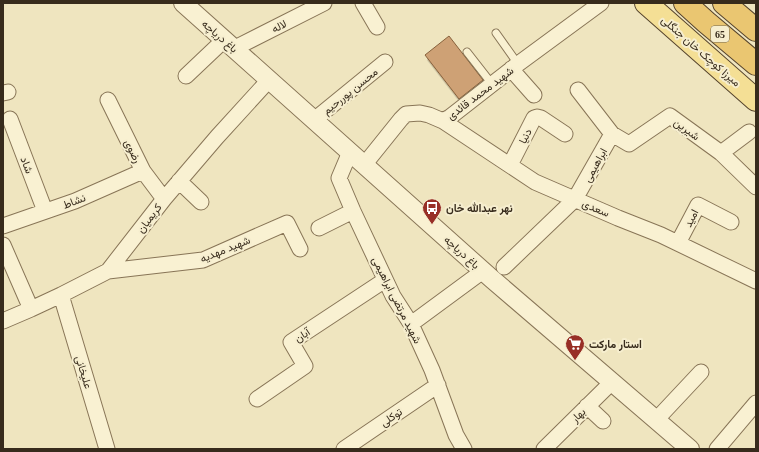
<svg xmlns="http://www.w3.org/2000/svg" width="759" height="452" font-family="'Times New Roman',Vazirmatn,serif">
<defs>
<filter id="shadow"><feDropShadow dx="2.5" dy="4.5" stdDeviation="0" flood-color="#0004"/></filter>
</defs>
<rect width="100%" height="100%" fill="#efe5bf"/>
<path fill="#cea174" stroke="#87613c" filter="url(#shadow)" d="M449 36 483 80 459 99 425 55Z"/>
<g fill="none" stroke-linecap="round" stroke-linejoin="round">
<g stroke="#887557" stroke-width="9">
<path id="service" d="M496 33 518 64
M467 52 492 84"/>
</g>
<g stroke="#887557" stroke-width="17">
<path id="minor" d="M363 3 377 27
M235 48 324 3
M511 69 534 95
M186 76 224 40
M3 93 8 92
M108 100 143 171 164 199
M10 119 45 211
M314 120 385 62
M443 121 535 182 618 218 661 235 756 281
M612 134 629 144 670 116 721 153 756 187
M350 152 339 178 353 211 393 296 411 324 432 370 456 435 464 449
M721 153 749 132
M364 165 401 119 406 114 420 113 429 115 443 121 450 117 518 64 601 3
M510 165 534 118 537 117 541 118 565 134
M179 181 201 202
M3 226 75 201 143 171
M319 228 353 211
M678 243 698 205 731 222
M3 245 31 309
M504 267 575 199 612 134 578 90
M108 271 203 260 287 223 300 249
M61 295 107 449
M3 321 31 309 61 295 108 271 164 199 217 137 269 80
M411 324 483 271
M257 399 305 366 291 342 385 280
M587 406 603 421
M656 420 701 372
M344 449 438 385
M544 449 612 382
M717 449 756 403"/>
</g>
<g stroke="#887557" stroke-width="20">
<path id="tertiary" d="M183 3 492 279 690 449"/>
</g>
<g stroke="#55432c" stroke-width="24">
<path id="primary" d="M646 3 756 100"/>
</g>
<g stroke="#55432c" stroke-width="24">
<path id="trunk" d="M685 3 706 22 756 64
M724 3 756 30"/>
</g>
<use href="#service" stroke="#f9f1d2" stroke-width="7"/>
<use href="#minor" stroke="#f9f1d2" stroke-width="15"/>
<use href="#tertiary" stroke="#f9f1d2" stroke-width="18"/>
<use href="#primary" stroke="#f4df95" stroke-width="22"/>
<use href="#trunk" stroke="#eac671" stroke-width="22"/>
</g>
<defs>
<g id="bus-pin" transform="scale(1)"><path d="M0 17L-7.5 6A9.5 9.5 0 1 1 7.5 6Z" fill="#982f26" stroke="#f6eecf"/><path d="M-5-6H5V4H4V6H2V4H-2V6H-4V4H-5ZM-3.5-4V0h7V-4ZM-3.5 1.2v1.5H-2V1.2ZM2 1.2v1.5H3.5V1.2Z" fill="#fff"/></g>
<g id="supermarket-pin" transform="scale(1)"><path d="M0 17L-7.5 6A9.5 9.5 0 1 1 7.5 6Z" fill="#982f26" stroke="#f6eecf"/><path d="M-6-5.5h2.5l.6 2H6L4.5 2H-2.5L-4.4-4H-6ZM-1.5 3.2a1.3 1.3 0 1 0 .1 0ZM3 3.2a1.3 1.3 0 1 0 .1 0Z" fill="#fff"/></g>
</defs>
<g fill-rule="evenodd">
<use href="#bus-pin" x="432" y="208"/>
<use href="#supermarket-pin" x="575" y="344"/>
</g>
<g text-anchor="middle" stroke-width="4" stroke-linejoin="round" paint-order="stroke">
<rect fill="#f6eecf" stroke="#706652" stroke-width="1" x="711" y="26" width="18" height="16" rx="3"/>
<g font-size="10" font-weight="bold" fill="#372b1c">
<text x="720" y="38">65</text>
</g>
<g font-size="11" fill="#372b1c" stroke="#f6eecf">
<text transform="translate(279 26) rotate(-27)" y="4">لاله</text>
<text transform="translate(220 36) rotate(41)" y="4">باغ دریاچه</text>
<text transform="translate(701 51) rotate(41)" y="4">میرزا کوچک خان جنگلی</text>
<text transform="translate(350 91) rotate(-39)" y="4">محسن پوررحیم</text>
<text transform="translate(480 93) rotate(-37)" y="4">شهید محمد قائدی</text>
<text transform="translate(687 129) rotate(36)" y="4">شیرین</text>
<text transform="translate(525 136) rotate(-64)" y="4">دنیا</text>
<text transform="translate(133 151) rotate(64)" y="4">رضوی</text>
<text transform="translate(27 165) rotate(69)" y="4">شاد</text>
<text transform="translate(595 165) rotate(-61)" y="4">ابراهیمی</text>
<text transform="translate(74 201) rotate(-21)" y="4">نشاط</text>
<text transform="translate(596 208) rotate(23)" y="4">سعدی</text>
<text transform="translate(149 218) rotate(-53)" y="4">کریمیان</text>
<text transform="translate(691 218) rotate(-63)" y="4">امید</text>
<text transform="translate(225 249) rotate(-22)" y="4">شهید مهدیه</text>
<text transform="translate(462 252) rotate(42)" y="4">باغ دریاچه</text>
<text transform="translate(397 300) rotate(63)" y="4">شهید مرتضی ابراهیمی</text>
<text transform="translate(302 335) rotate(-33)" y="4">آبان</text>
<text transform="translate(84 372) rotate(73)" y="4">علیخانی</text>
<text transform="translate(578 415) rotate(-45)" y="4">بهار</text>
<text transform="translate(391 417) rotate(-34)" y="4">توکلی</text>
</g>
<g font-size="11" font-weight="bold" fill="#372b1c" stroke="#f6eecf" text-anchor="start">
<text x="446" y="212">نهر عبدالله خان</text>
<text x="589" y="348">استار مارکت</text>
</g>
</g>
<rect width="759" height="452" fill="none" stroke="#372b1c" stroke-width="8"/>
</svg>
